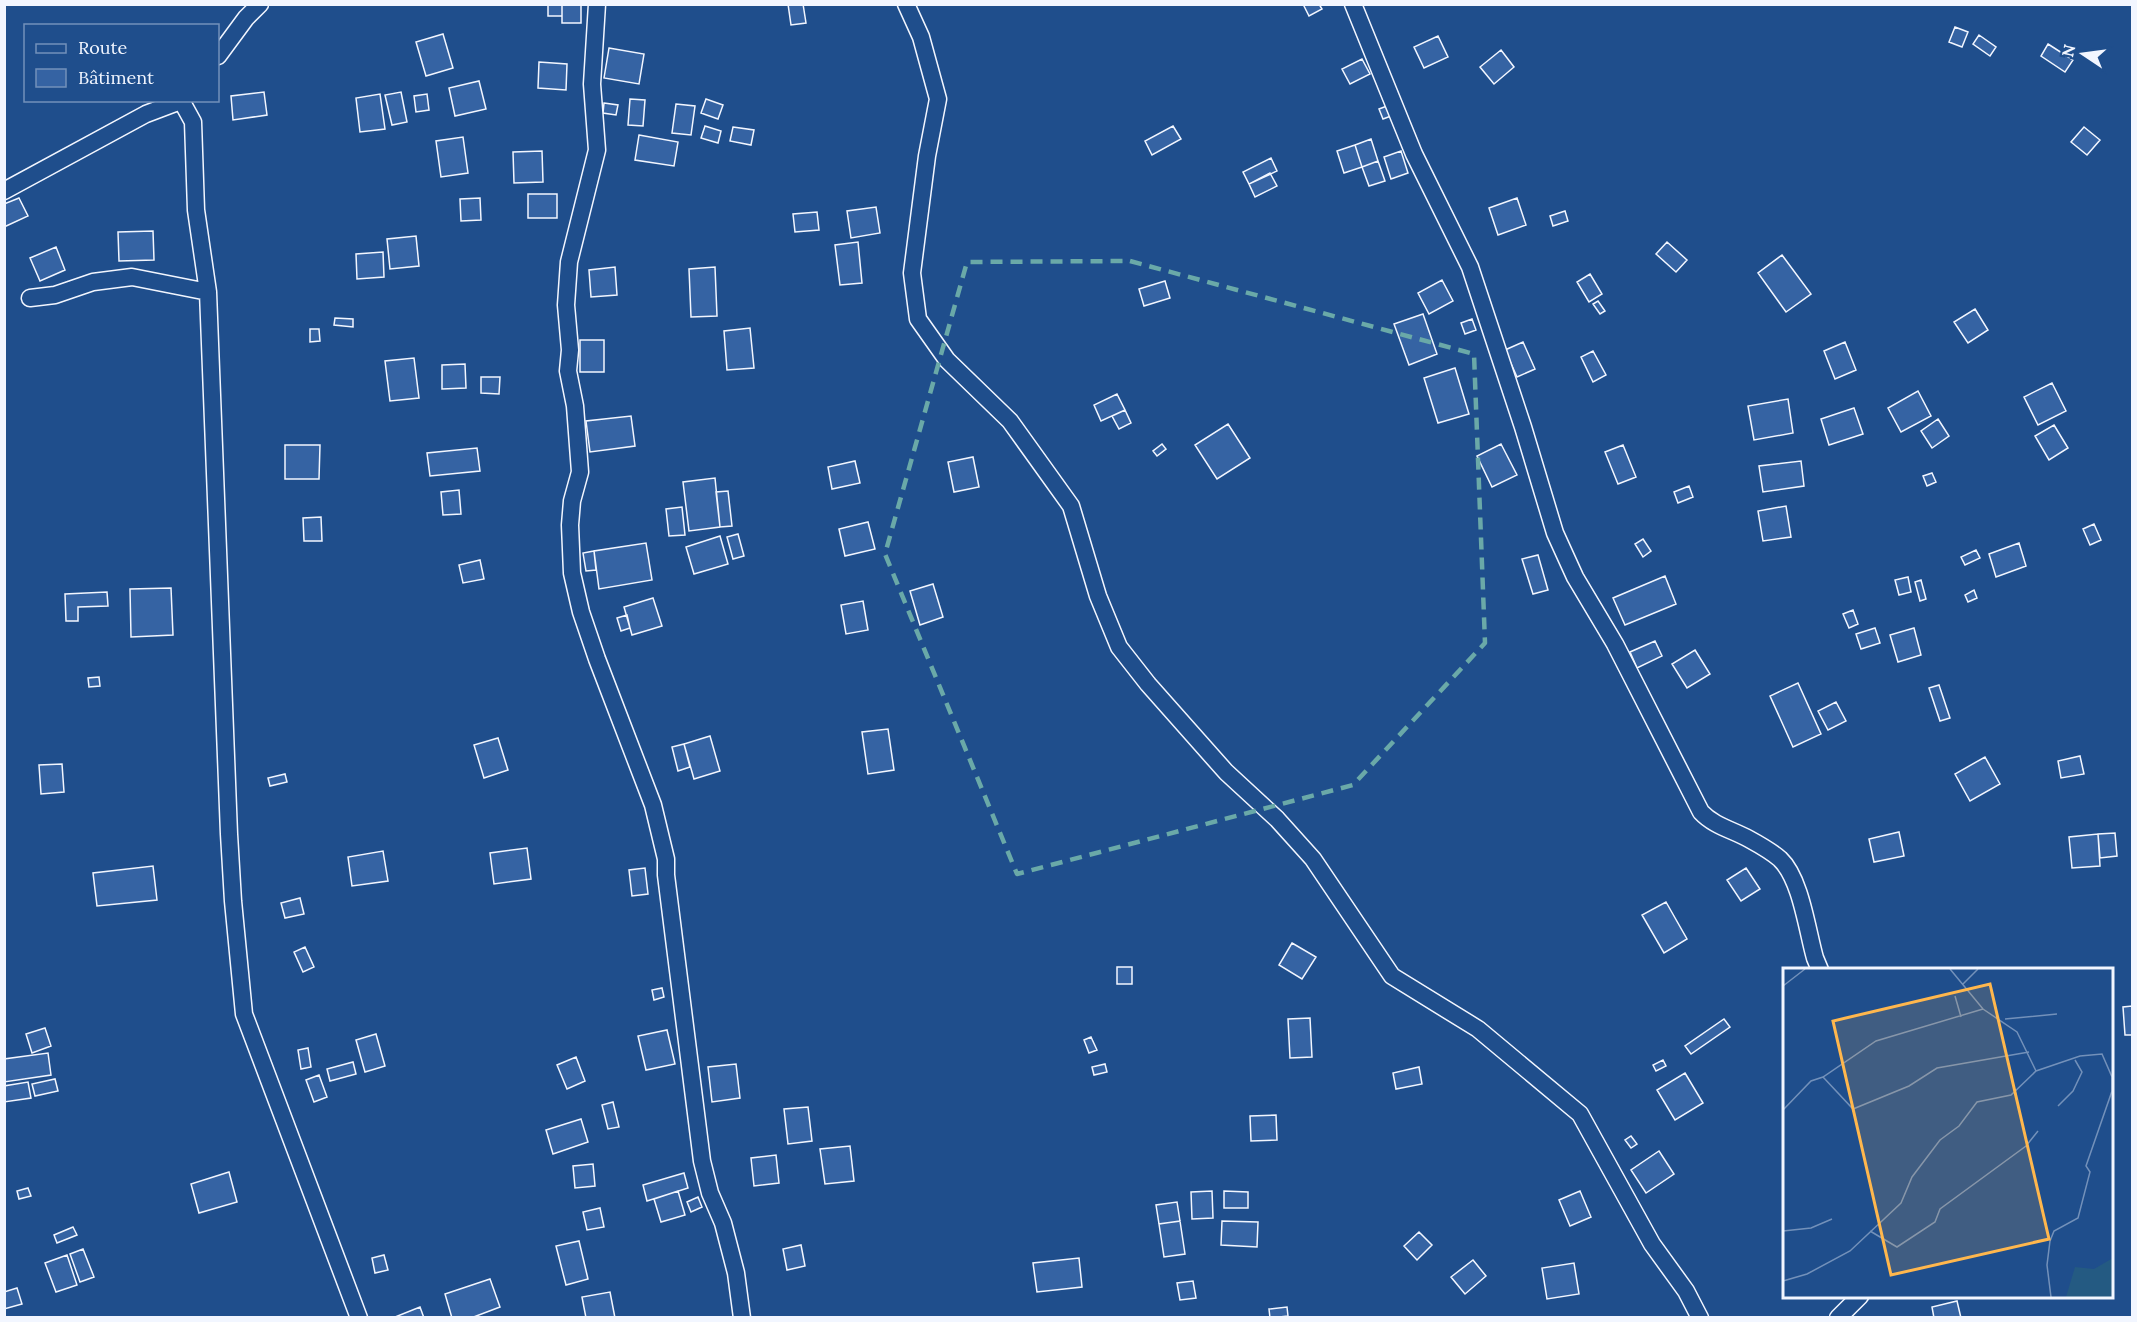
<svg xmlns="http://www.w3.org/2000/svg" width="2137" height="1322" font-family="Lora,serif">
<rect width="100%" height="100%" fill="#1f4e8c"/>
<path fill="#3563a3" stroke="#f2f6ff" stroke-width="1.5" d="M548 4H562V16H548Z
M562 4H581V23H562Z
M788 4H803L806 23 791 25Z
M1303 4H1319L1322 9 1309 16Z
M1955 27 1968 32 1962 47 1949 42Z
M443 34 453 68 426 76 416 42Z
M1979 35 1996 47 1990 56 1973 44Z
M1438 36 1448 57 1424 68 1414 47Z
M2048 44 2073 60 2065 72 2041 56Z
M609 48 644 54 639 84 604 78Z
M1501 50 1514 67 1494 84 1480 67Z
M1362 59 1370 74 1350 84 1342 69Z
M539 62 567 64 566 90 538 88Z
M479 81 486 109 455 116 449 88Z
M264 92 267 115 233 120 231 96Z
M401 92 407 122 392 125 385 95Z
M380 94 385 129 360 132 356 98Z
M427 94 429 110 416 112 414 96Z
M630 99 645 100 643 126 628 125Z
M706 99 723 105 718 119 701 113Z
M604 103 618 105 616 115 603 113Z
M676 104 695 106 691 135 672 133Z
M1387 106 1391 116 1383 119 1379 109Z
M705 126 721 131 718 143 701 138Z
M1173 126 1181 139 1152 155 1145 141Z
M733 127 754 130 751 145 730 141Z
M2084 127 2100 140 2087 155 2071 142Z
M639 135 678 142 674 166 635 160Z
M463 137 468 173 441 177 436 141Z
M1371 139 1378 161 1362 167 1355 145Z
M1355 145 1362 167 1344 173 1337 151Z
M542 151 543 182 514 183 513 152Z
M1401 151 1408 173 1391 179 1384 157Z
M1271 158 1277 171 1249 184 1243 172Z
M1378 161 1385 181 1369 186 1362 167Z
M1270 173 1277 186 1255 197 1249 184Z
M528 194H557V218H528Z
M19 198 28 216 4 227V204Z
M480 198 481 220 461 221 460 199Z
M1517 198 1526 225 1498 235 1489 208Z
M876 207 880 233 851 238 847 211Z
M1565 211 1568 221 1553 226 1550 216Z
M817 212 819 230 795 232 793 214Z
M153 231 154 260 119 261 118 232Z
M416 236 419 266 390 269 387 239Z
M858 242 862 283 840 285 835 245Z
M1667 242 1687 260 1676 272 1656 254Z
M56 247 65 270 40 281 30 258Z
M383 252 384 277 357 279 356 254Z
M1782 255 1811 294 1786 312 1758 273Z
M615 267 617 295 591 297 589 270Z
M715 267 717 316 691 317 689 269Z
M1590 274 1602 294 1589 302 1577 282Z
M1442 280 1453 301 1429 314 1418 293Z
M1165 281 1170 298 1144 306 1139 289Z
M1598 301 1605 311 1600 314 1593 304Z
M1975 309 1988 330 1968 343 1954 322Z
M1423 314 1437 354 1409 365 1394 324Z
M335 318 353 319V327L334 325Z
M1472 319 1476 330 1465 334 1461 323Z
M750 328 754 368 727 370 724 331Z
M310 329H319L320 341 310 342Z
M580 340H604V372H580Z
M1523 342 1535 369 1517 377 1505 350Z
M1845 342 1856 370 1835 379 1824 351Z
M1593 351 1606 375 1593 382 1581 357Z
M414 358 419 398 390 401 385 361Z
M465 364 466 388 442 389V365Z
M1455 368 1469 414 1438 423 1424 378Z
M481 377H500L499 394 481 393Z
M2052 383 2066 411 2038 425 2024 397Z
M1918 391 1931 416 1901 432 1888 408Z
M1117 394 1125 410 1101 421 1094 405Z
M1788 399 1793 433 1754 440 1748 406Z
M1854 408 1863 434 1829 445 1821 419Z
M1125 410 1131 423 1119 429 1112 416Z
M631 416 635 446 590 452 586 421Z
M1938 419 1949 436 1932 448 1921 431Z
M1228 424 1250 458 1217 479 1195 445Z
M2054 425 2068 448 2049 460 2035 436Z
M1162 444 1166 449 1157 456 1153 451Z
M1501 444 1517 475 1492 487 1477 456Z
M285 445H320L319 479H285Z
M1623 445 1636 477 1618 484 1605 452Z
M477 448 480 471 430 476 427 453Z
M973 457 979 487 954 492 948 462Z
M855 461 860 483 832 489 828 467Z
M1801 461 1804 486 1763 492 1759 466Z
M1932 473 1936 482 1927 486 1923 476Z
M715 478 720 527 689 531 683 482Z
M1689 486 1693 497 1678 503 1674 492Z
M459 490 461 514 443 515 441 492Z
M728 491 732 526 720 527 716 492Z
M1786 506 1791 537 1763 541 1758 511Z
M682 507 685 535 669 536 666 509Z
M321 517 322 541H304L303 518Z
M868 522 875 549 845 556 839 529Z
M2094 524 2101 540 2090 545 2083 529Z
M738 534 744 556 733 559 727 537Z
M720 536 728 564 694 574 686 547Z
M1643 539 1651 551 1643 557 1635 544Z
M646 543 652 580 599 589 594 551Z
M2019 543 2026 566 1996 577 1989 554Z
M1976 550 1980 558 1965 565 1961 557Z
M594 551 596 570 586 571 583 553Z
M1538 555 1548 590 1533 594 1522 559Z
M480 560 484 579 463 583 459 565Z
M1665 576 1676 604 1625 625 1613 598Z
M1908 577 1911 592 1899 595 1895 580Z
M1921 580 1926 599 1920 601 1915 582Z
M933 584 943 617 920 625 910 591Z
M171 588 173 635 131 637 130 589Z
M1974 590 1977 598 1968 602 1965 595Z
M107 592 108 606 78 607V621H66L65 594Z
M653 598 662 626 632 635 624 607Z
M863 601 868 630 846 634 841 605Z
M1853 610 1858 624 1849 628 1843 614Z
M627 615 630 628 621 631 617 618Z
M1875 628 1880 643 1861 649 1856 634Z
M1914 628 1921 655 1898 662 1890 635Z
M1655 641 1662 656 1637 668 1630 652Z
M1695 650 1710 674 1687 688 1672 664Z
M99 677 100 686 89 687 88 678Z
M1798 683 1821 734 1793 747 1770 696Z
M1939 685 1950 718 1940 721 1929 688Z
M1836 702 1846 721 1828 730 1818 711Z
M888 729 894 770 868 774 862 732Z
M710 736 720 771 694 779 684 744Z
M498 738 508 770 484 778 474 745Z
M684 744 690 767 678 771 672 747Z
M2080 756 2084 774 2061 778 2058 761Z
M1985 757 2000 784 1970 801 1955 774Z
M62 764 64 792 41 794 39 765Z
M285 774 287 782 270 786 268 778Z
M1899 832 1904 856 1874 862 1869 839Z
M2115 833 2117 856 2100 858 2098 834Z
M2098 834 2100 866 2072 868 2069 837Z
M527 848 531 879 494 884 490 853Z
M383 851 388 881 352 886 348 857Z
M153 866 157 900 97 906 93 873Z
M645 868 648 894 632 896 629 870Z
M1746 868 1760 889 1741 901 1727 880Z
M300 898 304 914 285 918 281 903Z
M1666 902 1687 939 1664 953 1642 915Z
M1292 943 1316 957 1302 979 1279 965Z
M305 947 314 967 303 972 294 952Z
M1117 967H1132V984H1117Z
M662 988 664 997 654 1000 652 990Z
M2132 1006V1035H2125L2123 1007Z
M1310 1018 1312 1057 1290 1058 1288 1019Z
M1724 1019 1730 1027 1691 1054 1685 1046Z
M45 1028 51 1046 32 1053 26 1034Z
M667 1030 675 1064 646 1070 638 1036Z
M376 1034 385 1066 365 1072 356 1040Z
M1091 1037 1097 1050 1089 1053 1084 1040Z
M308 1048 311 1067 301 1069 298 1050Z
M48 1053 51 1075 4 1082V1059Z
M576 1057 585 1081 567 1089 557 1065Z
M1663 1060 1666 1066 1656 1071 1653 1065Z
M353 1062 356 1074 330 1081 327 1069Z
M736 1064 740 1098 712 1102 708 1067Z
M1105 1064 1107 1072 1094 1075 1092 1067Z
M1419 1067 1422 1084 1396 1089 1393 1073Z
M1685 1073 1703 1103 1675 1120 1657 1090Z
M319 1075 327 1097 314 1102 306 1080Z
M55 1079 58 1091 35 1096 32 1084Z
M28 1082 31 1098 4 1102V1086Z
M613 1102 619 1127 608 1129 602 1105Z
M808 1107 812 1141 788 1144 784 1109Z
M1276 1115 1277 1140 1251 1141 1250 1116Z
M581 1119 588 1142 553 1154 546 1130Z
M1631 1136 1637 1144 1631 1148 1625 1140Z
M850 1146 854 1181 825 1184 820 1149Z
M1659 1151 1674 1174 1646 1193 1631 1170Z
M776 1155 779 1183 754 1186 751 1158Z
M593 1164 595 1186 575 1188 573 1166Z
M229 1172 237 1202 199 1213 191 1184Z
M684 1173 688 1188 647 1201 643 1185Z
M28 1188 31 1196 19 1199 17 1191Z
M678 1191 685 1215 661 1222 654 1199Z
M1212 1191 1213 1218 1192 1219 1191 1192Z
M1224 1191 1248 1192V1208H1224Z
M1580 1191 1591 1217 1570 1226 1559 1200Z
M698 1197 702 1207 691 1212 687 1202Z
M1177 1202 1180 1221 1159 1224 1156 1205Z
M600 1208 604 1227 587 1230 583 1212Z
M1180 1221 1185 1254 1164 1257 1159 1224Z
M1222 1221 1258 1222 1257 1247 1221 1245Z
M73 1227 77 1235 57 1243 54 1235Z
M1419 1232 1432 1245 1417 1260 1404 1246Z
M579 1241 588 1279 566 1285 556 1246Z
M801 1245 805 1266 787 1270 783 1249Z
M83 1249 94 1277 80 1282 70 1254Z
M67 1255 77 1285 56 1292 45 1263Z
M384 1255 388 1270 375 1273 372 1258Z
M1079 1258 1082 1287 1037 1292 1033 1263Z
M1473 1260 1486 1276 1465 1294 1451 1277Z
M1574 1263 1579 1294 1547 1299 1542 1268Z
M490 1279 500 1307 471 1318H452L445 1294Z
M1193 1281 1196 1298 1180 1300 1177 1283Z
M17 1288 22 1304 4 1309V1292Z
M610 1292 615 1318H586L582 1297Z
M1957 1301 1961 1318H1934L1932 1307Z
M420 1307 424 1318H395V1317Z
M1287 1307 1288 1316 1270 1318 1269 1309Z"/>
<g fill="none" stroke-linecap="round" stroke-linejoin="round">
<g stroke="#f2f6ff" stroke-width="19">
<path id="minor" d="M597 4 592 84 597 150 569 262 566 305 570 350 568 371 575 406 580 472 572 501 570 525 572 573 581 612 597 659 653 805 666 859V875L702 1161 710 1193 723 1223 736 1273 742 1318
M906 4 921 37 938 99 927 156 912 273 918 319 947 360 1010 421 1071 506 1098 596 1119 647 1148 684 1226 772 1277 819 1313 859 1392 976 1478 1029 1580 1114 1652 1244 1686 1291 1700 1318
M1353 4 1414 154 1470 267 1523 427 1555 533 1575 577 1615 644 1701 812C1714 826 1733 830 1749 839 1760 845 1771 851 1780 859 1801 879 1807 930 1815 958L1820 970
M218 56 246 18 260 4
M182 102 193 122 196 210 208 292 229 834 233 901 244 1014 359 1318
M4 191 146 114 183 100
M30 298 55 295 93 282 132 277 208 292
M1838 1318 1860 1296"/>
</g>
<use href="#minor" stroke="#1f4e8c" stroke-width="16"/>
</g>
<path fill="none" stroke="#6aa9a8" stroke-width="4.5" stroke-dasharray="12 8" stroke-linejoin="round" d="M1130 261 1474 354 1485 643 1353 785 1017 874 885 554 967 262Z"/>
<g transform="translate(1783 968)">
<rect width="330" height="330" fill="#1f4e8c"/>
<path d="M330 290V329H283L292 299 311 301Z" fill="#245a82"/>
<path fill="none" stroke="#7391ba" stroke-width="1.5" d="M167 1 200 41 234 64 253 103M180 16 195 1M0 18 22 1M172 28 178 49M222 51 274 46M40 109 70 141 126 118 154 100 246 84M275 138 290 123 299 104 292 92M0 142 28 113 40 109 93 73 200 41M0 263 28 260 49 251M87 263 114 279 152 254 157 241 243 178 255 163M0 313 24 306 67 283 118 235 129 209 157 172 176 158 194 134 228 127 253 103 297 88 319 86 329 109V123L303 198 307 204 295 250 271 263 267 273 264 297 268 329"/>
<path fill="#ffb74d" fill-opacity="0.15" stroke="#ffb74d" stroke-width="3" d="M207 16 266 271 108 307 50 53Z"/>
<rect width="330" height="330" fill="none" stroke="#f2f6ff" stroke-width="3"/>
</g>
<rect width="2137" height="1322" fill="none" stroke="#f2f6ff" stroke-width="12"/>
<rect x="24" y="24" width="195" height="78" fill="#1f4e8c" stroke="#7391ba" stroke-width="1.5"/>
<rect x="36" y="44" width="30" height="9" fill="#1f4e8c" stroke="#7391ba" stroke-width="1.5"/>
<text x="78" y="54" font-size="18" fill="#f2f6ff">Route</text>
<rect x="36" y="69" width="30" height="18" fill="#3563a3" stroke="#7391ba" stroke-width="1.5"/>
<text x="78" y="84" font-size="18" fill="#f2f6ff">Bâtiment</text>
<g transform="translate(2083 54) rotate(283)" stroke="#1f4e8c" stroke-width="4.5" paint-order="stroke">
<path d="M0-4.5L10 22L0 15L-10 22Z" fill="#f2f6ff"/>
<text y="-9" font-size="16" font-weight="bold" text-anchor="middle" fill="#f2f6ff">N</text>
</g>
</svg>
